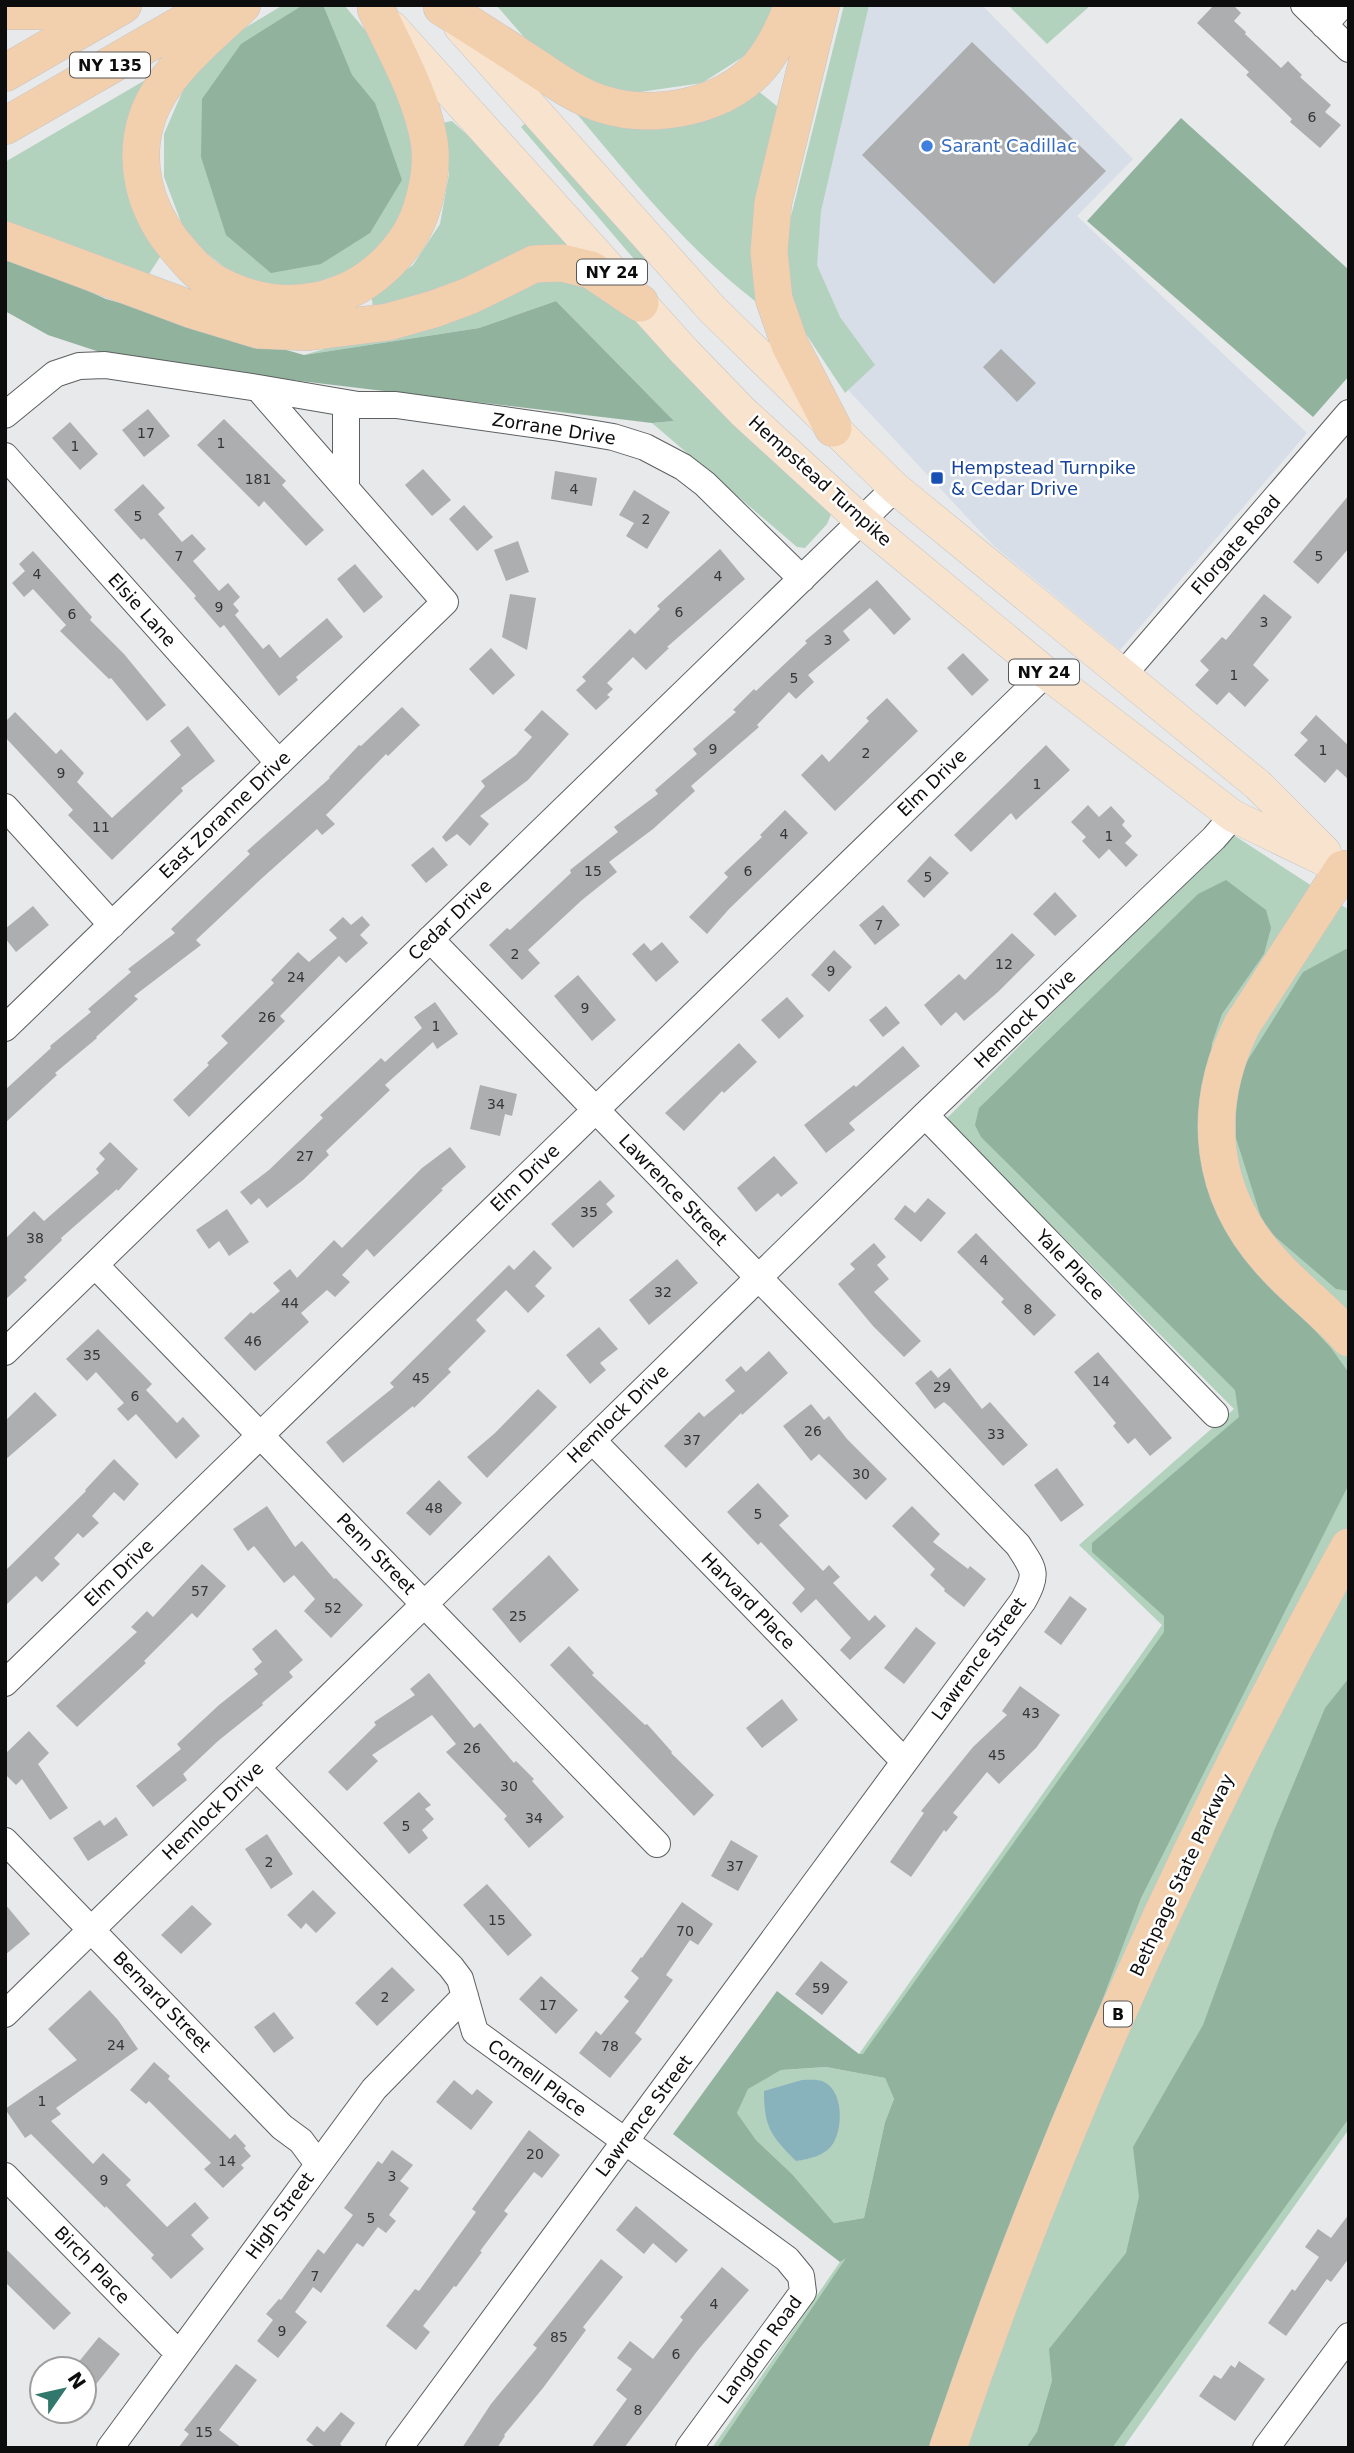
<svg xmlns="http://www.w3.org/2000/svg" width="1354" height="2453" font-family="'DejaVu Sans',sans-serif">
<rect width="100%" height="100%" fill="#e7e9eb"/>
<path fill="#d7dee7" d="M854 5H982L1133 159 1077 216 1307 433 1120 650 994 546 849 391 815 347 806 251Z"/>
<path fill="#b3d2be" d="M283 5H344L398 69 421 178 389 245 351 270 298 289 237 277 187 238 164 177V134L184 88 215 49 243 29Z
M496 5H778L746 55 702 83 633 93 583 82 524 37Z
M844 5H869L821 211 817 265 840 317 875 365 845 393 804 331 786 276 787 232Z
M1008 5H1091L1047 44Z
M159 72 138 108 162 254 147 277 5 226V162Z
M757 90 784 112 766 294 755 301C682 245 625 170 565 100Z
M452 121 499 164 582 255 412 301 373 306 371 296 413 265 440 224 449 174 442 123Z
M528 121 650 259 640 266 521 127Z
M540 270 611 290 832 512 827 524 805 548 797 547 652 423 674 421 556 301 479 328 304 355 430 318Z
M1232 834 1349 910V2129L1123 2448H712L842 2259 889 2216 927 2063 859 2054 1162 1625 1079 1545 1234 1409 946 1119Z
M826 2067 885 2078 894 2099 885 2122 864 2218 834 2223 792 2174 756 2140 737 2113 747 2089 781 2070Z"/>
<path fill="#91b29c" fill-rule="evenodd" d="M303 5H323L352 75 375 103 402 180 370 233 321 264 271 273 226 235 201 157 202 99 241 44Z
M1181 118 1349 270V376L1313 417 1087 221Z
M5 258 26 263 106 299 304 355 479 328 556 301 674 421 652 423 124 360 48 335 5 311Z
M1226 880 1266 910 1271 928 1264 954 1222 1014 1212 1043 1201 1138 1255 1265 1331 1348 1349 1373V1484L1141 1898 932 2448H717L846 2258 840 2262 673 2134 777 1991 859 2054H863L1164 1632V1616L1092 1552V1543L1239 1417 1235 1390 981 1137 975 1125 979 1108 1198 894ZM826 2067 885 2078 894 2099 885 2122 864 2218 834 2223 792 2174 756 2140 737 2113 748 2089 781 2070Z
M1346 949 1349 950V1291L1336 1289 1264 1227 1236 1138V1079L1303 972Z
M1349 1678V2118L1112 2448H1026L1037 2432 1052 2381 1049 2349 1126 2253 1139 2197 1133 2147 1203 2025 1274 1831 1325 1708Z"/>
<path fill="#88b2bc" d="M802 2080C808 2080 819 2079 824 2082 843 2091 843 2126 834 2142 827 2155 810 2159 796 2161 771 2136 764 2127 764 2091Z"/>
<path fill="#acaeb0" d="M1214 5H1233L1241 13 1234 21 1246 32 1245 34 1281 68 1288 61 1302 75 1300 77 1331 105 1325 112 1341 125 1320 148 1290 122 1292 119 1246 75 1249 72 1197 23Z
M972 42 1106 171 994 284 862 155Z
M1001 349 1036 383 1017 402 983 367Z
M148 409 170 436 144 457 122 430Z
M224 419 286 481 282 485 324 530 306 546 264 501 259 507 197 445Z
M70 422 98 454 80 470 52 438Z
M423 469 451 500 432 516 405 485Z
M555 471 597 478 592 506 551 499Z
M143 484 165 508 158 514 182 542 192 534 206 549 193 561 219 591 228 583 240 597 233 604 239 611 235 615 263 649 269 644 280 658 327 618 343 637 296 677 298 680 279 696 224 625 220 628 194 598 196 596 144 538 141 540 114 510Z
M634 490 670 512 647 549 626 536 634 523 619 515Z
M1349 495V548L1318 584 1293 562Z
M464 505 493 537 477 551 449 519Z
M518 541 529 572 506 581 494 550Z
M720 549 745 579 667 647 669 648 646 670 633 657 607 683 613 689 607 695 610 697 596 710 576 690 586 681 582 677 630 629 635 634 660 609 657 606Z
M33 551 92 617 90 620 124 654 166 705 147 721 111 678 109 679 60 631 66 625 33 589 24 597 12 583 25 571 19 564Z
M355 564 383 597 364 613 337 579Z
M877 580 911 619 894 635 870 608 843 631 850 640 808 675 814 682 796 699 789 692 757 725 759 727 691 786 695 791 653 829 609 862 617 872 582 900 528 950 540 963 522 980 489 945 507 928 510 930 571 873 570 870 618 832 614 827 658 794 655 790 697 754 693 749 736 712 733 710 754 689 756 691 807 643 805 641Z
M510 594 536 598 527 650 502 637Z
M1264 594 1292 617 1253 665 1269 680 1245 707 1229 692 1217 705 1195 685 1209 670 1200 661 1222 637 1226 640Z
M491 648 515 675 493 695 469 669Z
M963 653 989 680 972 696 947 668Z
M887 698 918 731 835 811 801 775 822 754 829 762 869 721 866 718Z
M402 707 420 725 388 756 386 754 326 815 335 824 322 835 317 829 261 879 196 940 201 945 134 996 138 999 96 1037 97 1038 55 1073 57 1075 5 1123V1090L51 1048 50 1046 91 1012 88 1009 131 972 128 969 175 933 171 929 250 854 247 851 330 778 329 777 359 745 361 746Z
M542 710 569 734 528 780 480 816 489 824 470 846 457 834 446 842 442 837 485 786 481 781 516 755 532 737 524 730Z
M15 712 56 754 61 749 84 773 77 782 112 818 181 755 170 741 188 726 215 761 181 788 183 791 112 860 68 815 73 810 5 737V722Z
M1316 715 1349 746V780L1337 769 1325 783 1294 755 1308 740 1300 733Z
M1046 745 1070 770 1016 820 1011 813 971 852 954 835Z
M1088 805 1099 817 1111 806 1125 821 1122 825 1132 836 1125 843 1138 855 1126 867 1109 849 1099 859 1082 841 1086 837 1071 822Z
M785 810 808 833 729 909 707 934 689 917 728 877 724 873 762 837 760 835Z
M433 847 448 865 426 883 411 865Z
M930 856 949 873 924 898 907 881Z
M1055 892 1077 916 1055 936 1033 914Z
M883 905 900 925 875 945 859 925Z
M33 906 49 925 16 952 5 938V929Z
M362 916 370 925 360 935 368 943 346 963 339 956 280 1016 285 1021 189 1117 173 1100 209 1065 207 1063 228 1043 221 1036 274 983 271 980 298 952 309 962 337 938 329 930 343 917 351 925Z
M1012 933 1035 955 998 992 964 1021 956 1012 941 1026 924 1005 959 974 965 980Z
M662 942 679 962 656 982 632 954 644 943 651 951Z
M834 950 852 967 829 992 811 975Z
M578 975 616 1020 592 1041 554 996Z
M787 997 804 1016 779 1039 761 1020Z
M435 1002 458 1034 437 1049 433 1042 385 1085 390 1090 326 1151 329 1155 303 1180 267 1208 259 1198 251 1205 240 1192 269 1170 323 1118 320 1115 381 1058 385 1062 422 1028 414 1017Z
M886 1006 900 1023 883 1037 869 1020Z
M739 1043 757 1062 724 1093 722 1091 684 1131 665 1113Z
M903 1046 920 1066 849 1123 855 1130 826 1153 804 1125 854 1085 856 1087Z
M480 1085 517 1094 512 1116 505 1114 500 1136 470 1129Z
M110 1142 138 1169 118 1191 117 1189 61 1238 62 1240 24 1277 27 1280 5 1300V1239L34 1211 44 1221 99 1173 96 1169 105 1159 99 1153Z
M450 1147 466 1167 441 1189 443 1190 374 1257 367 1249 342 1275 350 1282 335 1297 327 1290 301 1313 309 1322 255 1371 224 1338 251 1312 253 1314 280 1291 273 1283 290 1269 297 1278 334 1240 342 1248 422 1168Z
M774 1156 798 1183 781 1197 778 1193 756 1212 737 1188Z
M600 1180 615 1196 606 1204 613 1212 573 1248 551 1224Z
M928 1198 946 1213 921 1242 894 1219 905 1205 915 1213Z
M227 1209 249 1242 229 1256 219 1241 209 1249 196 1230Z
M976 1233 1056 1315 1034 1336 1001 1302 1004 1299 957 1252Z
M874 1243 886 1257 877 1265 889 1279 874 1292 921 1341 904 1357 873 1326 838 1284 855 1269 850 1264Z
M534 1250 552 1268 535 1286 545 1296 528 1313 506 1290 476 1320 486 1331 448 1369 451 1372 414 1408 413 1406 343 1463 326 1442 394 1387 390 1383 509 1265 514 1270Z
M677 1259 698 1283 649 1325 629 1300Z
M599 1327 618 1349 600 1363 606 1370 590 1384 566 1355Z
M98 1329 152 1384 146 1390 177 1423 183 1417 200 1436 176 1459 136 1414 128 1421 117 1409 124 1403 96 1372 87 1381 66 1359Z
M769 1351 788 1373 742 1415 741 1413 686 1468 664 1446 699 1412 704 1417 735 1391 725 1380 741 1366 746 1372Z
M1098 1352 1172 1438 1150 1456 1135 1438 1128 1444 1113 1426 1116 1423 1074 1372Z
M950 1368 982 1409 990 1402 1028 1445 1003 1466 950 1407 944 1402 935 1409 915 1383 931 1370 938 1378Z
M538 1389 557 1407 487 1478 467 1457 495 1433Z
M35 1392 57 1415 5 1460V1421Z
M811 1404 824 1420 829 1416 847 1439 887 1479 866 1500 819 1454 811 1461 783 1426Z
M114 1459 139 1484 124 1501 114 1492 92 1516 99 1523 83 1538 78 1533 54 1558 60 1564 42 1582 36 1576 5 1606V1571L86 1491 85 1490Z
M1057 1468 1084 1505 1061 1522 1034 1485Z
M439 1480 462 1503 430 1536 406 1513Z
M758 1483 789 1516 779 1525 823 1571 829 1565 840 1577 833 1583 869 1621 875 1615 886 1626 850 1660 840 1650 851 1638 816 1599 801 1613 792 1603 805 1589 761 1542 758 1545 727 1512Z
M267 1506 295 1547 302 1541 334 1579 336 1578 363 1605 331 1638 304 1611 315 1599 294 1575 284 1583 254 1546 248 1551 233 1529Z
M912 1506 940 1534 933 1542 968 1569 970 1566 986 1579 964 1607 944 1591 945 1589 930 1575 935 1569 892 1526Z
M549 1555 579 1590 520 1643 492 1609Z
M202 1564 226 1586 197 1618 192 1613 144 1661 146 1663 77 1727 56 1706 137 1632 131 1627 147 1611 153 1617Z
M1070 1596 1087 1609 1061 1645 1044 1632Z
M916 1627 936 1643 904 1684 884 1668Z
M276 1629 303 1660 289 1672 293 1677 262 1703 263 1705 218 1741 183 1774 187 1780 153 1807 136 1786 181 1749 177 1744 219 1705 258 1674 254 1669 262 1662 252 1649Z
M569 1646 594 1673 592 1675 645 1725 647 1724 672 1752 671 1753 714 1795 694 1816 550 1665Z
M429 1673 474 1728 480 1723 514 1763 516 1761 534 1779 532 1781 564 1817 529 1848 504 1819 507 1816 446 1752 456 1744 432 1715 372 1755 378 1761 347 1791 328 1772 376 1725 374 1722 415 1695 410 1689Z
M1020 1686 1060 1715 1036 1748 999 1784 987 1772 953 1813 958 1817 946 1832 944 1830 911 1877 890 1862 924 1813 921 1811 973 1747 1007 1715 1002 1711Z
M782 1699 798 1720 762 1748 746 1728Z
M29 1731 49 1753 38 1764 68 1808 50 1820 22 1779 16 1785 5 1774V1754Z
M419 1792 431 1805 425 1809 434 1819 422 1830 428 1838 409 1854 383 1823Z
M116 1817 128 1835 88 1861 73 1838 100 1820 104 1826Z
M267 1834 293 1874 271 1889 245 1849Z
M731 1840 758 1856 738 1891 711 1876Z
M487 1884 532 1935 508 1956 463 1905Z
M313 1890 336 1913 316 1933 306 1923 301 1929 287 1915Z
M682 1902 713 1924 698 1945 690 1940 666 1975 673 1980 635 2033 642 2039 610 2078 579 2053 596 2031 601 2035 629 2001 624 1997 639 1978 631 1971 641 1957 642 1958Z
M5 1904 30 1934 5 1955Z
M192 1905 212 1924 181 1954 161 1935Z
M821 1961 848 1982 822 2015 795 1994Z
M392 1967 415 1990 377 2026 355 2003Z
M541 1976 578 2010 556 2034 519 1999Z
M90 1990 118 2020 138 2049 56 2108 61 2114 51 2121 93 2164 103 2153 131 2180 126 2185 167 2227 195 2202 209 2218 191 2235 204 2249 171 2279 151 2258 154 2255 106 2206 105 2208 31 2134 25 2138 5 2109 77 2060 48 2029Z
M274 2012 294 2038 274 2053 254 2027Z
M154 2062 170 2076 168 2079 230 2139 235 2134 246 2146 244 2148 251 2156 241 2165 244 2168 223 2188 204 2169 211 2163 149 2101 146 2104 130 2090Z
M454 2080 472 2095 477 2089 493 2102 471 2130 436 2102Z
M529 2130 560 2155 542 2178 534 2172 504 2211 508 2214 480 2251 482 2252 456 2287 454 2286 423 2326 430 2332 416 2350 386 2326 415 2289 419 2291 476 2212 472 2209Z
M392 2150 413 2165 400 2181 409 2188 389 2215 396 2221 386 2233 378 2227 363 2247 357 2243 321 2293 313 2287 295 2312 307 2322 278 2358 257 2341 273 2320 266 2314 279 2299 281 2300 318 2249 324 2254 353 2215 344 2208 378 2161 382 2164Z
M636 2206 688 2250 676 2263 653 2243 644 2254 616 2230Z
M1349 2214V2258L1331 2282 1327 2279 1286 2336 1268 2323 1292 2289 1295 2291 1319 2257 1305 2247 1318 2229 1331 2238Z
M5 2248 71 2313 54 2330 5 2282Z
M601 2259 623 2277 583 2327 586 2330 543 2388 504 2435 505 2436 497 2448H462L491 2404 537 2348 533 2345Z
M722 2267 749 2290 698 2350 624 2448H591L627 2399 616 2390 632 2369 617 2358 630 2341 653 2359 683 2320 680 2317Z
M99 2337 120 2354 93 2388 84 2380V2369H73Z
M1239 2361 1265 2379 1235 2421 1199 2396 1214 2375 1221 2379 1231 2365 1235 2368Z
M236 2364 257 2380 219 2430 242 2448H178L189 2434 184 2430Z
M341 2412 355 2423 340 2444 344 2448H312L314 2446 306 2440 317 2426 324 2432Z"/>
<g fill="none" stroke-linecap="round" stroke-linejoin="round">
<g stroke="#5d5f61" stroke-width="28">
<path id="minor" d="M1304 5 1349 49
M1324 25 1342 5
M258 388 358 405H396L560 428 613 437 645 447 683 467 705 484 802 579
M346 403V488
M5 415 55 374 79 366 105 365 258 388 445 602 5 1028
M5 456 279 763
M1122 676 1349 413
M5 807 112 925
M925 1115 1215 1414
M95 1265 657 1844
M5 1352 895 488
M592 1440 904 1761
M5 1683 1046 673
M257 1768 451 1967 460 1979 475 2032 787 2259 801 2276 803 2292 689 2448
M5 1841 282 2127 301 2141 318 2164
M5 2014 925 1115 1214 838 1233 816
M5 2176 179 2354
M110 2448 374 2089 465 1996
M399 2448 1023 1601C1038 1573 1035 1571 1018 1545L430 939
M1266 2448 1349 2336"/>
</g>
<g stroke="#c5c5c5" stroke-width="33">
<path id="major" d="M392 27 685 352 743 412 862 521 1046 673 1233 816 1343 869
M460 27 712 309 895 488 1258 785 1325 852"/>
</g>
<g stroke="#c5c5c5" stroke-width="38">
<path id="highway" d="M242 5C209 36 162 73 147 118 133 161 144 206 172 242 184 256 197 273 213 282 282 321 359 306 405 242 423 218 434 172 429 141 421 94 396 52 376 9
M821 5 773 203 769 252 774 299 790 345 833 428
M442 7C472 26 502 45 532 65 554 79 576 96 602 104 653 120 723 108 760 66 774 49 785 26 793 5
M5 11H44L64 5
M5 73 123 5
M5 126 215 5
M5 240 190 309 259 330 308 332 388 322 434 309 469 296 534 264 562 263 591 270 640 303
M1343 869 1242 1025C1200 1110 1209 1197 1276 1267 1299 1292 1326 1312 1349 1338
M948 2448C1053 2137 1190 1835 1349 1547"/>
</g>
<use href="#minor" stroke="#fff" stroke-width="26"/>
<use href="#major" stroke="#f8e3ce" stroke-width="32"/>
<use href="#highway" stroke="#f3d0ad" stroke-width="37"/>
</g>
<circle fill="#3f7fe0" stroke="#fff" stroke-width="2.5" cx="927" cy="146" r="7"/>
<rect fill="#1a4fb4" stroke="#fff" stroke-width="2.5" x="930" y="471" width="14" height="14" rx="3.5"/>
<g text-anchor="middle" stroke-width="5" stroke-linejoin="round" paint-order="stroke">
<g font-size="14" fill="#353536">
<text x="1312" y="122">6</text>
<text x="146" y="438">17</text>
<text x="221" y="448">1</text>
<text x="75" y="451">1</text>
<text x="258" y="484">181</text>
<text x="574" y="494">4</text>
<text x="138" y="521">5</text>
<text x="646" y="524">2</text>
<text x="179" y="561">7</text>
<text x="1319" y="561">5</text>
<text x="37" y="579">4</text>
<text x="718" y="581">4</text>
<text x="219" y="612">9</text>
<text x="679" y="617">6</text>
<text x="72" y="619">6</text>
<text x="1264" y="627">3</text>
<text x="828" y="645">3</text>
<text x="1234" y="680">1</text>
<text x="794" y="683">5</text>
<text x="713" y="754">9</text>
<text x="1323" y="755">1</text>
<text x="866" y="758">2</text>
<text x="61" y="778">9</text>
<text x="1037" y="789">1</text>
<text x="101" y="832">11</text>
<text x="784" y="839">4</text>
<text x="1109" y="841">1</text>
<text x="593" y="876">15</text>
<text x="748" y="876">6</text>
<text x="928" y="882">5</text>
<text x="879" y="930">7</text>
<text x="515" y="959">2</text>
<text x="1004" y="969">12</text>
<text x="831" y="976">9</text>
<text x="296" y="982">24</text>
<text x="585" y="1013">9</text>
<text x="267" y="1022">26</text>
<text x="436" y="1031">1</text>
<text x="496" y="1109">34</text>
<text x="305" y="1161">27</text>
<text x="589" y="1217">35</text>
<text x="35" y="1243">38</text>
<text x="984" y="1265">4</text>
<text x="663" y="1297">32</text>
<text x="290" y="1308">44</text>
<text x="1028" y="1314">8</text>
<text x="253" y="1346">46</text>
<text x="92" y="1360">35</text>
<text x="421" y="1383">45</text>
<text x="1101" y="1386">14</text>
<text x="942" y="1392">29</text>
<text x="135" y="1401">6</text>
<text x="813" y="1436">26</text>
<text x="996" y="1439">33</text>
<text x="692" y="1445">37</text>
<text x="861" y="1479">30</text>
<text x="434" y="1513">48</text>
<text x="758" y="1519">5</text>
<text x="200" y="1596">57</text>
<text x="333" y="1613">52</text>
<text x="518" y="1621">25</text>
<text x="1031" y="1718">43</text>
<text x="472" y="1753">26</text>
<text x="997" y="1760">45</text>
<text x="509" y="1791">30</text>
<text x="534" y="1823">34</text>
<text x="406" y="1831">5</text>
<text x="269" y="1867">2</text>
<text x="735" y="1871">37</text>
<text x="497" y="1925">15</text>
<text x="685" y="1936">70</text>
<text x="821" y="1993">59</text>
<text x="385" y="2002">2</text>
<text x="548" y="2010">17</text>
<text x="116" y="2050">24</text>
<text x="610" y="2051">78</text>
<text x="42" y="2106">1</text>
<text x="535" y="2159">20</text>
<text x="227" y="2166">14</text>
<text x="392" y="2181">3</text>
<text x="104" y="2185">9</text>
<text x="371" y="2223">5</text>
<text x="315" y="2281">7</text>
<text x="714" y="2309">4</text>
<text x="282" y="2336">9</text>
<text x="559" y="2342">85</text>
<text x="676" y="2359">6</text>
<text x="638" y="2415">8</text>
<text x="204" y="2437">15</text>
</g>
<g fill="#fff" stroke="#565656" stroke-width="2">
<rect x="70" y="52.5" width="80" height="25" rx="5"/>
<rect x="577" y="259.5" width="70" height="25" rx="5"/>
<rect x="1009" y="659.5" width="70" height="25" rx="5"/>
<rect x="1104" y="2001.5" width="28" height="25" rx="5"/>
</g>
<g font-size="16" font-weight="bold" fill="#0d0d0e">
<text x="110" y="71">NY 135</text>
<text x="612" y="278">NY 24</text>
<text x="1044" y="678">NY 24</text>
<text x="1118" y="2020">B</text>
</g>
<g font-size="18" fill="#366cbe" stroke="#fff" text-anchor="start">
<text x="941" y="152">Sarant Cadillac</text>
</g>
<g font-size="18" fill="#0d0d0e" stroke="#fff">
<text transform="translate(554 429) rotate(9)" y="6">Zorrane Drive</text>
<text transform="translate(820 481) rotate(42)" y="6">Hempstead Turnpike</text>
<text transform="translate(1236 545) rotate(-49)" y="6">Florgate Road</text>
<text transform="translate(142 610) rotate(48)" y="6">Elsie Lane</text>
<text transform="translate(932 783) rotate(-44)" y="6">Elm Drive</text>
<text transform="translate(225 815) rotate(-44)" y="6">East Zoranne Drive</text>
<text transform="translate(450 920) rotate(-44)" y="6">Cedar Drive</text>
<text transform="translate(1025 1019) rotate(-44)" y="6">Hemlock Drive</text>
<text transform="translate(525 1178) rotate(-44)" y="6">Elm Drive</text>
<text transform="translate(673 1190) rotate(46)" y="6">Lawrence Street</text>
<text transform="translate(1070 1265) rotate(46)" y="6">Yale Place</text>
<text transform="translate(618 1414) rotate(-44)" y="6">Hemlock Drive</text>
<text transform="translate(376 1554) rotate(46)" y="6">Penn Street</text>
<text transform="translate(119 1573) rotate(-44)" y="6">Elm Drive</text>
<text transform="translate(748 1601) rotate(46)" y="6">Harvard Place</text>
<text transform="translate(979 1659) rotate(-54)" y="6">Lawrence Street</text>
<text transform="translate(213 1811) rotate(-44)" y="6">Hemlock Drive</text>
<text transform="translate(1182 1875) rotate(-65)" y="6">Bethpage State Parkway</text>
<text transform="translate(162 2002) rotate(46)" y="6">Bernard Street</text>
<text transform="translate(537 2078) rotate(36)" y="6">Cornell Place</text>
<text transform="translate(644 2116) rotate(-53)" y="6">Lawrence Street</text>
<text transform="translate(280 2216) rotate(-54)" y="6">High Street</text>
<text transform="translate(92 2265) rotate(46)" y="6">Birch Place</text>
<text transform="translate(760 2350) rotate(-54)" y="6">Langdon Road</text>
</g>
<g font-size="18" fill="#164399" stroke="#fff" text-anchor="start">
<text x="951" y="474">Hempstead Turnpike<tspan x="951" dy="21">&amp; Cedar Drive</tspan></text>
</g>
</g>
<rect width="1354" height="2453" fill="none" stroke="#0d0d0e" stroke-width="14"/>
<g transform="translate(63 2390) rotate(56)"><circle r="33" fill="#ffffff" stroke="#9e9e9f" stroke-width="2"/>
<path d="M0-5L12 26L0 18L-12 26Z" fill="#32776b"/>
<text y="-10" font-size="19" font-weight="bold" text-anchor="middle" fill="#0d0d0e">N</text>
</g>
</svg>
